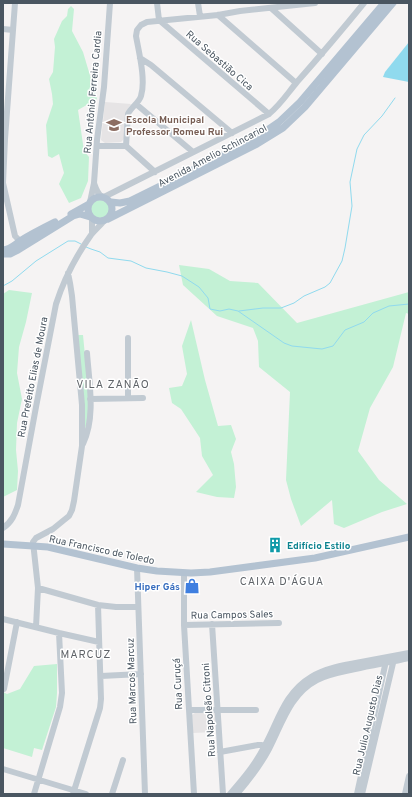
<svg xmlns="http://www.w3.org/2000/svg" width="412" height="797" font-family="Overpass,sans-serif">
<rect width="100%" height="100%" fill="#f5f3f3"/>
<path fill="#e6e4e5" d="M105 102 131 104 127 110 125 137 123 140 121 142 105 143 101 140Z
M195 713H215V732L193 733 192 715Z"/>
<path fill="#c3f1d5" d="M71 6 74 9 72 31 83 52 97 99 78 110 84 151 89 157 88 181 81 198 69 203 59 184 64 173 59 154 52 158 48 156 46 125 53 104 52 94 49 79 53 72 55 47 54 39 62 21 67 16 68 9Z
M90 210a10 10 0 1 1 20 0a10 10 0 1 1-20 0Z
M179 265 209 269 230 281 258 283 297 323 409 292V314L406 313 393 367 370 408 358 451 379 480 407 504 382 512 344 528 334 524 332 500 301 526 291 499 286 480 290 392 259 367 258 341 253 328 217 316 183 285Z
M9 290 32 293 26 322 19 347 17 373 22 399 17 423 16 450 18 471 17 490 3 497V294Z
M191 320 205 380 218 426 231 425 236 439 231 452 234 464 236 487 234 498 217 497 196 492 213 475 202 456 200 438 181 409 172 403 169 388 182 386 187 374 182 346Z
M78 335H83L89 397 88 416 84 435Z
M57 664V693L56 707 42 750 34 748 32 757 3 748V692L7 694 20 689 34 666Z"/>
<path fill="#90daee" d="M409 42V82L383 77 385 72Z"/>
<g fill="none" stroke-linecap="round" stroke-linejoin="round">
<path stroke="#90daee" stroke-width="1" d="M86 247 91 249 100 252 108 258 131 261 146 268 167 272 182 276 199 287 208 298 210 309 220 311 229 309 238 311 284 343 292 346 322 349 333 346 345 330 364 322 373 313 389 306 409 304
M3 286 12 281 36 261 68 241H75L81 244
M239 311 263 308H281L294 303 304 296 325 287 330 283 342 261 345 248 352 206 350 182 357 149 364 135 382 116 395 98"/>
<path stroke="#c1cad2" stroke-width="6" d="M15 3 5 139 3 183 15 236 20 241 24 242
M157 3 159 20
M198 3 200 16
M271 8 322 54
M218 15 296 83
M159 20 269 114
M3 29 13 30
M140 58 151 65 232 133
M136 104 193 152
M97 146H126L155 172
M126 146 128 114C131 107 139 103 141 96 146 80 139 53 136 36L137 30 141 25 147 22 218 15 240 11 315 3
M94 183C96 189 97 193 102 197L106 196 269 114C281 104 287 94 297 82 320 56 342 30 364 3
M90 202 94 183 97 140 104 87 110 3
M92 233V219
M128 338V398
M90 399 143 398
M83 444C96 417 89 382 87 353
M3 528C12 522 15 514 18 505L36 407 56 304C64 279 76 256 91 235 95 230 100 226 104 221
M137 568 145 794
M184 573V625L194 794
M38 588 98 605 116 607H138
M3 619 59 633 99 642
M212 624 223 794
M184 625 279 623
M36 627 38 588 33 542 36 538 53 529 64 520 69 516 72 510 74 501 82 446V405L72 296 70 283 68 273
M101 676 141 674
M4 689 17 622
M189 710H256
M220 752 258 745H261L268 747
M3 769 86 794
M34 794 60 707 62 693 59 633
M73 794 100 708 101 699 98 605
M112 794 123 760
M230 794C243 779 255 765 264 747 278 722 284 693 311 677 326 668 344 665 361 662 377 659 393 656 409 653
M237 794C250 779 260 766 269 749 282 724 290 694 317 680 328 674 342 672 355 669 373 665 391 662 409 658
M357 794 386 661
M362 794 394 659
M405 794 409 776"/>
<path stroke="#b3c2d1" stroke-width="7" d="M88 209a12 12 0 1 1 24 0a12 12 0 1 1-24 0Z
M111 202 120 203 130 201 225 154 263 133 279 122 300 102 384 3
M71 214 89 204
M108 219 257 144 283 128 305 107 393 3
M3 250C11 249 14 245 20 241 31 234 43 228 55 222
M3 254H10L18 250 73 216 80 214 90 217
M3 544 48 547 137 568 157 571 191 573 210 572 315 558 409 537"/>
</g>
<defs>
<g id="school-bare" transform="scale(1.2)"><path d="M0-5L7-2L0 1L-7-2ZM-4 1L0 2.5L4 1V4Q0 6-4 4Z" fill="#8d6e63" stroke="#fff" stroke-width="2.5" paint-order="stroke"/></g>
<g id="building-bare" transform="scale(1.2)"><path d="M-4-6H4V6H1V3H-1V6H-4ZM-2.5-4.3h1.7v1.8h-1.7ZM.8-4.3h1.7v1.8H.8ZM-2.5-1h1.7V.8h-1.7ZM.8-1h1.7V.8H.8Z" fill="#0f9aa8" stroke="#fff" stroke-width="2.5" paint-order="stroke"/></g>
<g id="shop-bare" transform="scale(1.2)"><path d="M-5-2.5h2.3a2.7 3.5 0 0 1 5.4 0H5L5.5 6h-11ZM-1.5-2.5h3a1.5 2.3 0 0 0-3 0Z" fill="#3f7fe0" stroke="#fff" stroke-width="2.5" paint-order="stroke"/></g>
</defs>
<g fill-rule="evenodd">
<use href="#school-bare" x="114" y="125"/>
<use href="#building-bare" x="275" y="545"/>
<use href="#shop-bare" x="192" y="586"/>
</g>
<g text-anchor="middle" stroke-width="3" stroke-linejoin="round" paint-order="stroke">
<g font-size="10" fill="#4a5661" stroke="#fff">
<text transform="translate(220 60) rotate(41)" y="4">Rua Sebastião Cica</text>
<text transform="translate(92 92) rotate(-85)" y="4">Rua Antônio Ferreira Cardia</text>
<text transform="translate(212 155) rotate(-28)" y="4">Avenida Amelio Schincariol</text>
<text transform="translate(32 377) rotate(-79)" y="4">Rua Prefeito Elias de Moura</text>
<text transform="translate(102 549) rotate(12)" y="4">Rua Francisco de Toledo</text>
<text transform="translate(232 614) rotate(-1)" y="4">Rua Campos Sales</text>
<text transform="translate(131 681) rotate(-92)" y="4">Rua Marcos Marcuz</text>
<text transform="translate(177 684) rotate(-93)" y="4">Rua Curuçá</text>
<text transform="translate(208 710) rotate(-94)" y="4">Rua Napoleão Citroni</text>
<text transform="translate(367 725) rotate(-77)" y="4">Rua Julio Augusto Dias</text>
</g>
<g font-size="10" font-weight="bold" fill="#785e54" stroke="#fff" text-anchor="start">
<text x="126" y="123">Escola Municipal<tspan x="126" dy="12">Professor Romeu Rui</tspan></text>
</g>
<g font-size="10" font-weight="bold" fill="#0d838f" stroke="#fff" text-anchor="start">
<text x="287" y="549">Edifício Estilo</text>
</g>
<g font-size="10" font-weight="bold" fill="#366cbe" stroke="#fff" text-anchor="end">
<text x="180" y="590">Hiper Gás</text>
</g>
<g font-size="11" letter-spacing="1" fill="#5f6368" stroke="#fff">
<text x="113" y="388">VILA ZANÃO</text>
<text x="282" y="585">CAIXA D'ÁGUA</text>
<text x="86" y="658">MARCUZ</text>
</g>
</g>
<rect width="412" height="797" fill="none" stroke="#4a5661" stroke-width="8"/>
</svg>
